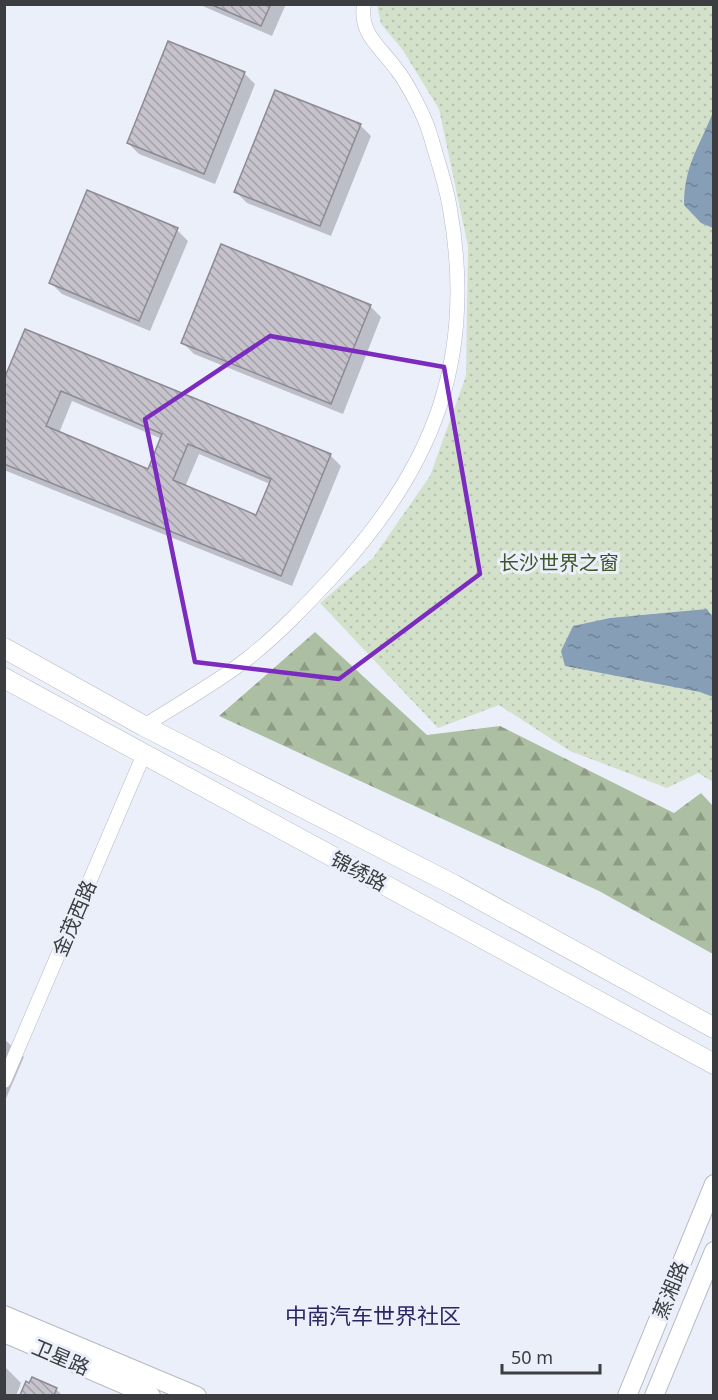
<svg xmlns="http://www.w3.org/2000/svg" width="718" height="1400" font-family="'Noto Sans','Noto Sans SC',sans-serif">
<defs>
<pattern id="forest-firs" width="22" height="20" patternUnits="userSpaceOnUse" patternTransform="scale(1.5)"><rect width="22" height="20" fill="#adbfa2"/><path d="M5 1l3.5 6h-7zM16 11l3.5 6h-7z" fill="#8e9c86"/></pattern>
<pattern id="park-dots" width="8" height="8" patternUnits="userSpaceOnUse" patternTransform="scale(1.5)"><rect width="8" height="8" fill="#d3e1cb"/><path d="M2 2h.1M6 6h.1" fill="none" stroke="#b6c2b0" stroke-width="1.8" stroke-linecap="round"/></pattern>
<pattern id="water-ripples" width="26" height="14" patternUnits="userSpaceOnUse" patternTransform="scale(1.5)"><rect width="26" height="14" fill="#879eb7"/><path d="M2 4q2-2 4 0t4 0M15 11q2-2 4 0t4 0" fill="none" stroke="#708296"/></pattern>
<pattern id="building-back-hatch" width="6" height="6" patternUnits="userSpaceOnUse" patternTransform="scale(1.5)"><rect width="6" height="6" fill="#c6c3cd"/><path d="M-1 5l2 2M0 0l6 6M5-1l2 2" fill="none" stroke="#a2a0a8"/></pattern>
</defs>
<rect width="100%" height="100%" fill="#ebeff9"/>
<path fill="url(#forest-firs)" d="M315,632L427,735L500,726L674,813L701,793L713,806V954L599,891L219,716Z"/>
<path fill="url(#park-dots)" d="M377,5H713V782L698,773L667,788L570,751L499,705L438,728L320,603L373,558L430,476L466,376L468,246L439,109L402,49L381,24Z"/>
<path fill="url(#water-ripples)" d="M713,112L714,228H713L701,223L684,205C684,165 699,148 713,112Z
M707,609L713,618V697L700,692L565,666L561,651L573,626L610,618Z"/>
<path fill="#0003" fill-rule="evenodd" d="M198,4H286L272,36Z
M244,73L255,84L215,184L139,154L128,143Z
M360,125L371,136L331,236L247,203L236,192Z
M88,192L177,230L188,241L150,331L62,294L51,283Z
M370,306L381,317L343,414L194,354L183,343Z
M26,331L330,455L341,466L292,586L4,470V383ZM72,401L162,439L149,471L59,433ZM199,454L270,484L257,517L185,487Z
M4,1039L24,1057L4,1103Z
M4,1366L21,1383L16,1396H4Z
M27,1383L56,1389L63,1396H21Z"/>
<path fill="url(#building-back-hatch)" stroke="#8d8a94" stroke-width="1.5" fill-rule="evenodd" d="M210,4H271L261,26Z
M168,41L245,72L204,174L127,143Z
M275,90L361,124L320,226L234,192Z
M87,190L178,228L139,321L49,283Z
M221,244L371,305L331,404L181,343Z
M25,329L331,454L281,576L4,464V379ZM61,391L162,434L148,469L46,426ZM188,444L271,479L256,515L173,480Z
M32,1377L57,1388L54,1395H20L26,1381L29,1383Z"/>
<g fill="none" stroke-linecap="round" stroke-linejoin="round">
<g stroke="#b5b9c2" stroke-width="15">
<path id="minor" d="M144,726C178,704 215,684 247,659C279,634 307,604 335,574C435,465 476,357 450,209C446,184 437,159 430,134C425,117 408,84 397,70C381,47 359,35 364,4
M4,1081L144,754"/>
</g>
<g stroke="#b5b9c2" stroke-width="20">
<path id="tertiary" d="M4,1315L197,1396
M4,1333L151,1396
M627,1396L714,1184
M654,1396L714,1251"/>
</g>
<g stroke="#b5b9c2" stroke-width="21">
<path id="secondary" d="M4,648L144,726L454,885L714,1028
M4,678L714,1064"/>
</g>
<use href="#minor" stroke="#fff" stroke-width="14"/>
<use href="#tertiary" stroke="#fff" stroke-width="18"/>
<use href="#secondary" stroke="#fff" stroke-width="20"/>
</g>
<path fill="none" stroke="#7b2cbf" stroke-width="4.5" stroke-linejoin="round" d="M270,336L444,367L480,574L339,679L195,662L145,419Z"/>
<g text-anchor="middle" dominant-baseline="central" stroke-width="6" stroke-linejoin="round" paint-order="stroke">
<g font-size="20" fill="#3d572b" stroke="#ebeff9">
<text x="559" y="562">长沙世界之窗</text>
</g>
<g font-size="20" fill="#3b3d41" stroke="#ebeff9">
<text transform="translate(359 871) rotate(28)">锦绣路</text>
<text transform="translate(74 918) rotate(-67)">金茂西路</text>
<text transform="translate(670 1290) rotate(-68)">蒸湘路</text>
<text transform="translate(61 1357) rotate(23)">卫星路</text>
</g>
<g font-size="22" fill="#2a2762" stroke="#ebeff9">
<text x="373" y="1315">中南汽车世界社区</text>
</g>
</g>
<rect width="718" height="1400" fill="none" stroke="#3b3d41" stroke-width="12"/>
<path d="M502 1364v9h98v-9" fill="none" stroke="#3b3d41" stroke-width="3"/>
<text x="511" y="1364" font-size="18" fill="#3b3d41" stroke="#ebeff9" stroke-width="4.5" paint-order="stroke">50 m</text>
</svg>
